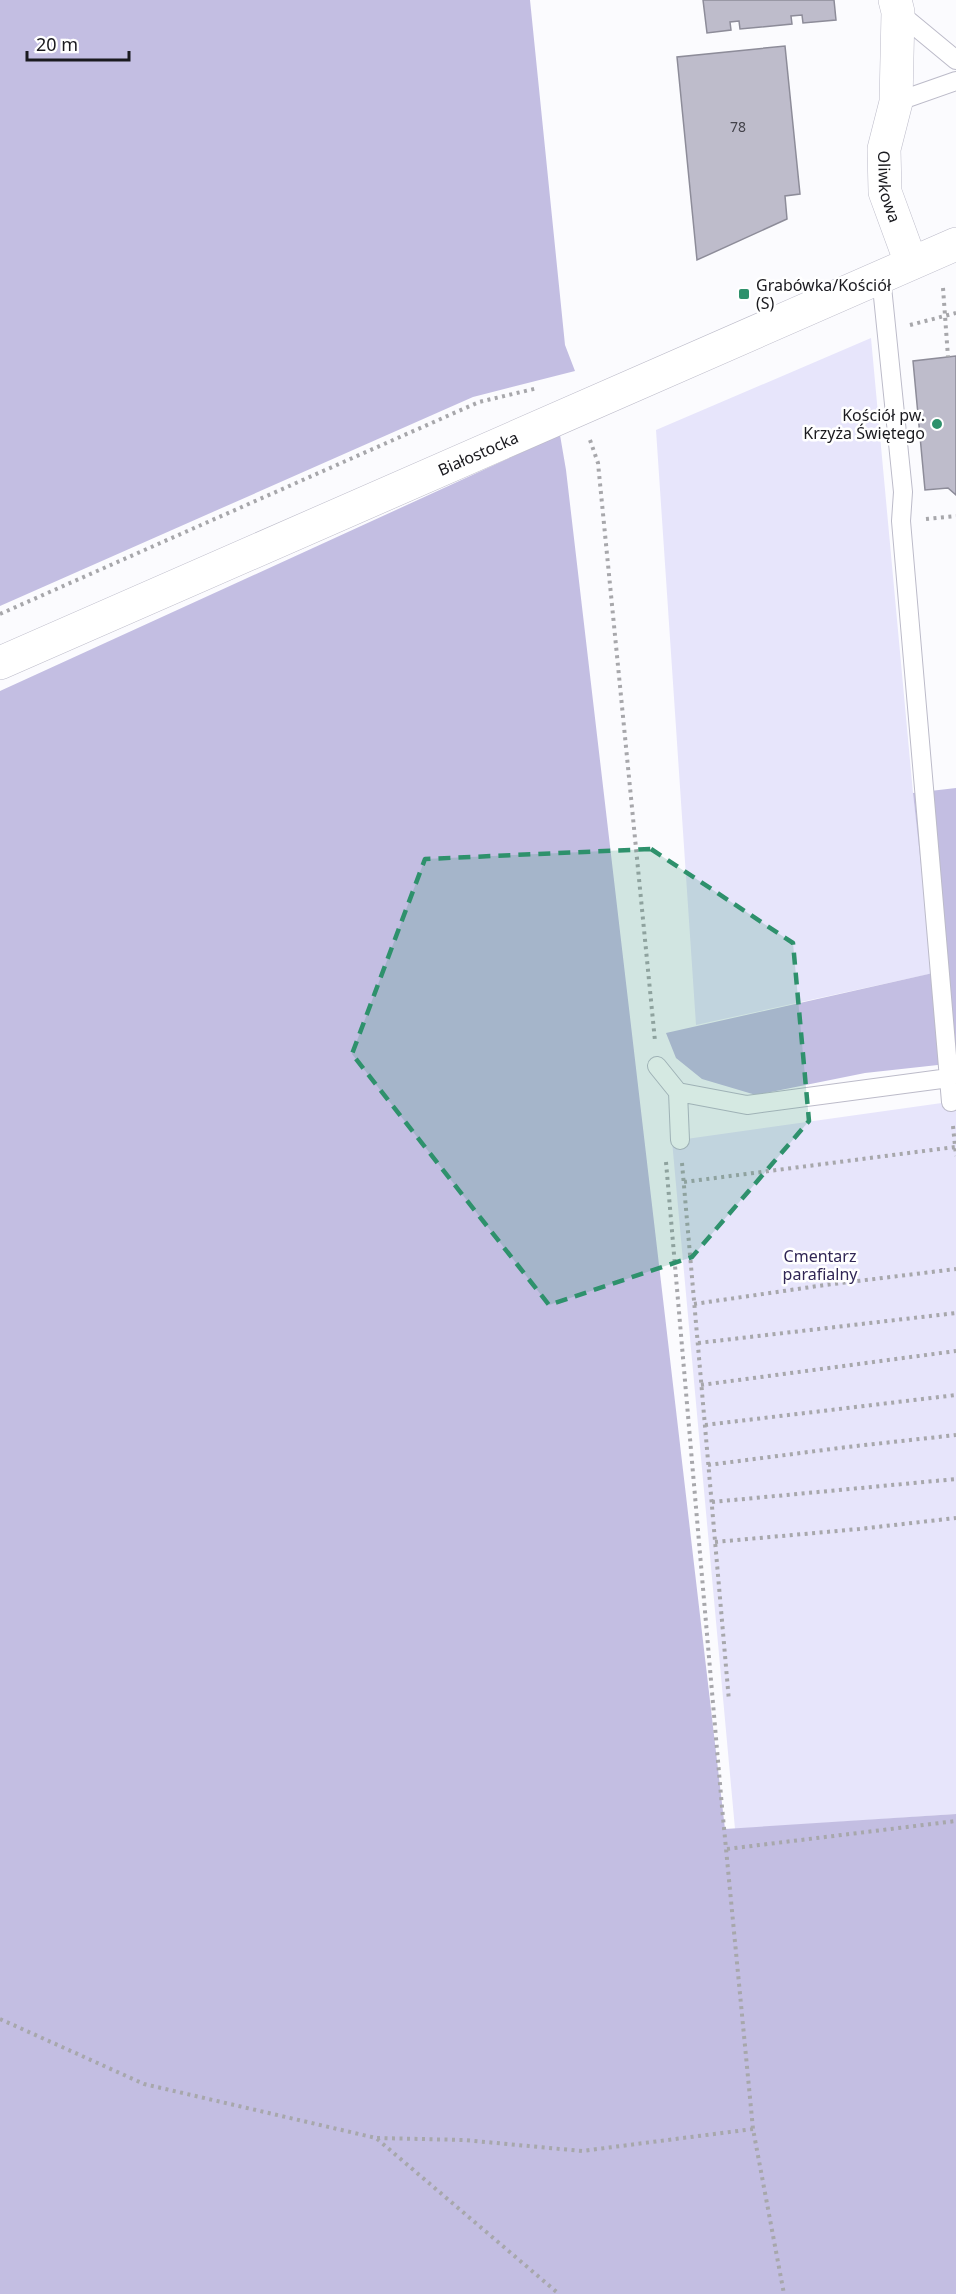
<svg xmlns="http://www.w3.org/2000/svg" width="956" height="2294" font-family="'Noto Sans',sans-serif">
<rect width="100%" height="100%" fill="#fbfbfe"/>
<path fill="#e7e5fb" d="M871,338L913,793L934,973L696,1025L656,430Z
M956,1101V1814L735,1829L672,1141Z"/>
<path fill="#c3bee2" d="M0,0H530L565,345L575,371L473,397L0,606Z
M560,435L566,470L725,1829L956,1814V2294H0V691Z
M956,788V1063L865,1073L756,1095L702,1079L676,1058L666,1033L933,973L913,793Z"/>
<path fill="#bebccb" stroke="#8d8c99" stroke-width="1.5" d="M703,0H834L836,20L803,23L802,15L791,16L792,24L740,29L739,21L730,22L731,30L707,33Z
M785,46L800,194L785,196L787,219L697,260L677,57Z
M956,356V495L948,488L925,490L913,361Z"/>
<g fill="none" stroke-linecap="round" stroke-linejoin="round">
<g stroke="#bcbbc9" stroke-width="20">
<path id="service" d="M898,12L956,60
M896,102L956,81
M881,277L903,492L901,521L951,1102
M657,1066L678,1092L747,1105L949,1078
M678,1092L680,1140"/>
</g>
<g stroke="#bcbbc9" stroke-width="34">
<g id="minor">
<path id="s1" d="M895,0L898,12L896,102L884,149L885,192L911,263"/>
</g>
</g>
<g stroke="#bcbbc9" stroke-width="34">
<g id="tertiary">
<path id="s2" d="M0,663L956,244"/>
</g>
</g>
<path stroke="#a7a7ab" stroke-width="4" stroke-dasharray="3 4.5" stroke-linecap="butt" d="M943,288L948,357
M910,325L956,313
M590,440L598,463L655,1041
M926,519L956,516
M0,614L479,402L538,388
M953,1126L956,1156
M666,1162L722,1807L753,2129L784,2294
M682,1163L729,1701
M684,1182L955,1147
M694,1304L825,1285L956,1269
M698,1343L956,1313
M701,1385L956,1351
M705,1425L956,1395
M708,1465L847,1447L956,1435
M712,1502L956,1479
M715,1542L859,1529L956,1518
M727,1849L956,1821
M0,2019L144,2084L376,2138L559,2294
M377,2138L464,2140L582,2151L753,2129"/>
<use href="#service" stroke="#fff" stroke-width="18"/>
<use href="#minor" stroke="#fff" stroke-width="33"/>
<use href="#tertiary" stroke="#fff" stroke-width="33"/>
</g>
<path fill="#2e916c" fill-opacity="0.2" stroke="#2e916c" stroke-width="4.5" stroke-dasharray="12 8" stroke-linejoin="round" d="M651,849L793,943L809,1121L692,1257L549,1305L352,1054L425,859Z"/>
<g fill="#2e916c" stroke="#fff" stroke-width="2">
<rect x="738" y="288" width="12" height="12" rx="3"/>
<circle cx="937" cy="424" r="6"/>
</g>
<g text-anchor="middle" dominant-baseline="central" stroke-width="5" stroke-linejoin="round" paint-order="stroke">
<g font-size="14" fill="#43424a">
<text x="738" y="126">78</text>
</g>
<g font-size="16" fill="#1a1a1f" stroke="#fff">
<text stroke="none"><textPath href="#s1" startOffset="189">Oliwkowa</textPath></text>
<text stroke="none"><textPath href="#s2" startOffset="522">Białostocka</textPath></text>
</g>
<g font-size="16" fill="#1a1a1f" stroke="#fff" text-anchor="start">
<text x="756" y="285">Grabówka/Kościół<tspan x="756" dy="18">(S)</tspan></text>
<text x="925" y="415" text-anchor="end">Kościół pw.<tspan x="925" dy="18">Krzyża Świętego</tspan></text>
</g>
<g font-size="16" fill="#312755" stroke="#fff">
<text x="820" y="1256">Cmentarz<tspan x="820" dy="18">parafialny</tspan></text>
</g>
</g>
<path d="M27 51v9h102v-9" fill="none" stroke="#1a1a1f" stroke-width="3"/>
<text x="36" y="51" font-size="18" fill="#1a1a1f" stroke="#ffffff" stroke-width="4.5" paint-order="stroke">20 m</text>
</svg>
